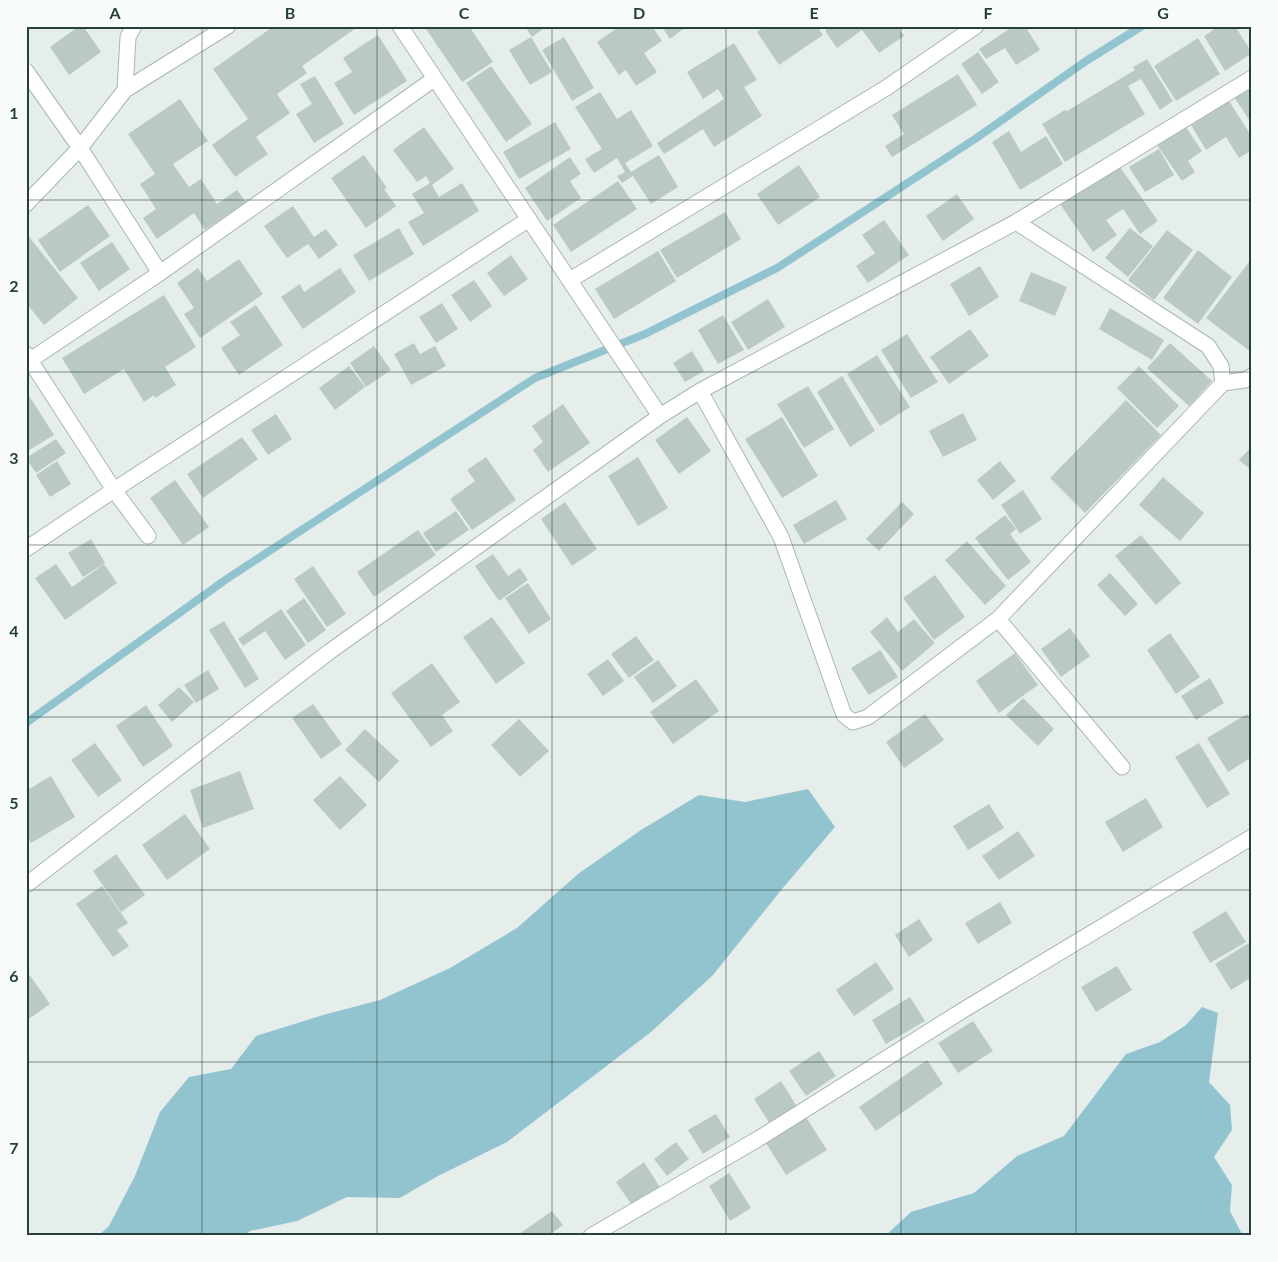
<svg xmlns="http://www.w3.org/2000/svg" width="1278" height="1262" font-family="Lato,sans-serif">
<rect width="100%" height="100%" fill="#e6eeeb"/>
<path fill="#92c4d0" d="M808,789L835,827L782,889L713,975L651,1032L507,1142L436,1177L400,1198L347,1197L297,1221L250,1231L242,1236H98L109,1226L135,1176L160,1112L189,1077L231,1069L256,1036L323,1015L380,1000L450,968L517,928L578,874L641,830L699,795L745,802Z
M1202,1007L1218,1013L1209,1082L1230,1105L1232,1130L1214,1157L1232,1185L1230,1211L1243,1236H885L911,1212L974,1193L1017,1156L1064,1136L1126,1054L1160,1042L1186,1025Z"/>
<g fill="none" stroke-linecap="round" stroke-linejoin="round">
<path stroke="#92c4d0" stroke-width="8" d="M26,723L228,578L535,378L645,334L777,268L975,139L1086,61L1142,26"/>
</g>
<path fill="#bbc9c4" d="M79,26H83L101,52L69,75L50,47Z
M274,26H359L302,66L307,73L277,94L290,113L256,137L268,154L235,177L212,145L248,119L213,69Z
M424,26H469L493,62L462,82Z
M525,26H547L532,37Z
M620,26H652L662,41L644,53L657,72L636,86L626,70L619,75L597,42Z
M661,26H687L670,39Z
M765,26H817L823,35L779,65L757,32Z
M831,26H897L904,36L879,53L862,30L837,48L825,31Z
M1014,26H1025L1040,50L1016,65L1005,48L986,59L979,49Z
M1219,26H1235L1252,53L1225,71L1204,36Z
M378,35L407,81L354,115L334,83L352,72L343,58Z
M531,37L552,72L530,85L509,50Z
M564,37L594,88L572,101L542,50Z
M1198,38L1220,74L1176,101L1154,66Z
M734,43L757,80L744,87L762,116L714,147L703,129L664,154L657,143L724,99L718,89L703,99L687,72Z
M978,52L999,82L982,94L961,64Z
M1147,59L1173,101L1160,110L1141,79L1128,86L1145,114L1065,162L1042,124L1065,110L1067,111L1135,70L1133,67Z
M491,66L532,124L506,142L466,83Z
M958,74L977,105L892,157L885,146L904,134L892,115Z
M315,76L344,124L314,143L296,114L312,104L300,84Z
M1252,86V124L1234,97Z
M600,92L617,119L631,110L653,146L625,163L631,172L659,155L678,187L651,204L633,176L622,183L617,176L625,172L617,158L594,173L585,159L602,149L575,107Z
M180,99L208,141L173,164L189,187L201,179L217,204L237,190L246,202L205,230L194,213L157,239L143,218L156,209L140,184L155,174L128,134Z
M1229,101L1252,137V150L1239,158L1226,137L1206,150L1191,125Z
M555,122L571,149L519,179L503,152Z
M1185,126L1202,151L1188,161L1195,172L1182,181L1157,145Z
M424,127L454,169L432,185L439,197L462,183L479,211L423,246L408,222L424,213L412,194L430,183L426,176L417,182L393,150Z
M1009,131L1021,152L1046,136L1063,164L1020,190L992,142Z
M1159,149L1174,175L1145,192L1129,167Z
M364,155L387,188L384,189L396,206L366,228L331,178Z
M570,157L581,174L570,181L581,198L547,221L525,188Z
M1118,164L1158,221L1140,234L1123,209L1106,220L1117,235L1093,252L1060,204Z
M799,165L820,197L778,225L757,194Z
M618,181L637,209L571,252L553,225Z
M957,194L974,219L943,241L926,216Z
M88,205L110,236L60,272L38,240Z
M293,206L314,237L326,229L338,245L319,259L308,244L287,258L264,226Z
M725,212L741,239L677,278L660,250Z
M884,220L909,255L868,283L856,266L875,253L862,235Z
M399,228L414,254L369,281L353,255Z
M1130,228L1153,246L1128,277L1105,258Z
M1167,230L1193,250L1154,300L1128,280Z
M26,233L78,298L44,325L26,303Z
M112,242L130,269L99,291L80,263Z
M1198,250L1232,277L1198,324L1163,298Z
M658,251L676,281L614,319L595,289Z
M511,255L528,279L504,296L487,273Z
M239,259L263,294L200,338L184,314L194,308L177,283L198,268L207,281Z
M1249,262L1252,264L1251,352L1206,318Z
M980,266L999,297L969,316L950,284Z
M340,268L356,292L303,329L281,297L300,284L304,292Z
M1031,272L1067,287L1055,316L1019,301Z
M474,280L492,306L470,322L451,295Z
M164,295L196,347L165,367L176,385L155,398L154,395L144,402L124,369L84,394L62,358Z
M768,299L785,327L748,350L731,322Z
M442,303L458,329L436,343L419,317Z
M256,305L283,345L239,375L221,348L240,335L230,322Z
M1110,308L1164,340L1152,360L1099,329Z
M723,315L744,350L718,364L698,330Z
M970,329L989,356L949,384L930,357Z
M907,334L938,382L911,398L881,350Z
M414,343L420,354L435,346L446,366L411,385L394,354Z
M1170,343L1212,381L1189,406L1147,368Z
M374,346L391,370L366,387L350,363Z
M692,351L704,371L685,382L673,363Z
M877,355L910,407L880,426L847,374Z
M349,366L365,387L335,410L319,388Z
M1139,366L1179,406L1157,428L1117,388Z
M842,376L875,431L850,447L817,392Z
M808,386L834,429L804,448L777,404Z
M26,391L54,435L26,452Z
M1126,400L1161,435L1085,513L1050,478Z
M563,404L590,443L548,472L533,450L543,442L532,426Z
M963,413L977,440L943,457L929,431Z
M276,414L292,439L268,455L251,430Z
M687,417L711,451L679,474L655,440Z
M782,417L818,476L782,498L745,439Z
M242,437L258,459L203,498L187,474Z
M56,439L66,453L36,473L26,458Z
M1252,446V471L1239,460Z
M486,457L516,500L472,530L450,499L475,481L467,470Z
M638,457L668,508L638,526L608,476Z
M57,461L71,484L50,497L36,475Z
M1000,461L1016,481L993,500L977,480Z
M1163,477L1204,513L1180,541L1139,505Z
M175,480L209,527L183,545L150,498Z
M1023,490L1042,519L1020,534L1001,505Z
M836,500L847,519L804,544L793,525Z
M565,502L597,549L572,566L541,519Z
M902,502L914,514L879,551L866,539Z
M456,511L469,530L436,552L423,533Z
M1005,515L1016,529L1010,534L1031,562L1008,580L975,538Z
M418,530L436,555L374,597L357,572Z
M1141,535L1181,583L1156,605L1115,556Z
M91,539L105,563L83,577L68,553Z
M967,541L1006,586L985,605L945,560Z
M493,554L508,576L520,568L528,580L499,601L475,566Z
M56,564L72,587L104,564L117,583L65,620L35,578Z
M313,566L346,614L327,627L294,579Z
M1110,573L1138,604L1125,616L1097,585Z
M935,575L965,617L934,640L903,598Z
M528,583L551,619L529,634L505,598Z
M304,598L326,630L308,643L286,611Z
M281,609L306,645L285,660L265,631L243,646L238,639Z
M492,617L525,663L496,684L463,637Z
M887,617L898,632L914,619L935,643L902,671L870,632Z
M224,621L259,679L245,688L209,630Z
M1070,628L1090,656L1061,677L1041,649Z
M1170,633L1200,677L1176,694L1147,650Z
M636,636L654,660L629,678L611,654Z
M880,650L898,677L869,695L851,668Z
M1015,653L1038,685L999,713L976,681Z
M608,659L624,681L603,696L587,674Z
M658,660L677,686L653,703L634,677Z
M432,663L460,702L442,715L453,731L431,747L391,693Z
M208,670L219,689L196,703L184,685Z
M1210,678L1224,703L1196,720L1181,696Z
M696,679L719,711L673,744L650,712Z
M179,687L194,702L172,722L158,705Z
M1023,698L1054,729L1038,746L1006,715Z
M313,704L342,744L321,759L292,718Z
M146,705L173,746L143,767L116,726Z
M925,714L944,740L904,768L886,742Z
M1247,714L1252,721V757L1228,772L1207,738Z
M519,719L549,751L520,777L491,745Z
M365,729L399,761L379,782L345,750Z
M95,743L122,780L98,797L71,760Z
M1199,743L1230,794L1207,808L1175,757Z
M240,771L254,809L203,828L190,790Z
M51,776L75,817L31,843L26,836V791Z
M340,776L367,805L340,830L313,800Z
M1146,798L1163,827L1123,852L1105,822Z
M989,804L1004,828L968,850L953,826Z
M185,814L210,849L167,880L142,845Z
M1018,831L1035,856L999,880L982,856Z
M116,854L145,895L121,912L93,871Z
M102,886L128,923L117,930L129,946L113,957L76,904Z
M1000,902L1012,923L978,944L965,923Z
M1226,911L1246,942L1210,963L1192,932Z
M919,919L933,940L909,957L895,935Z
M1252,941V977L1231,990L1215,964Z
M876,962L894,989L854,1016L836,990Z
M1117,966L1132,990L1096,1012L1081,987Z
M26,970L50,1004L26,1021Z
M910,997L925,1021L886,1044L872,1020Z
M973,1021L993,1051L958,1073L938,1043Z
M819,1051L836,1076L806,1096L789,1071Z
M927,1060L943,1084L876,1131L859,1107Z
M781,1081L799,1110L772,1127L754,1099Z
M716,1114L730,1137L703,1154L688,1130Z
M806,1117L827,1150L786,1175L766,1143Z
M676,1142L689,1159L667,1176L654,1159Z
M644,1162L661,1189L634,1208L616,1182Z
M729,1173L751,1208L730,1221L709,1186Z
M552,1211L563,1225L548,1236H520L519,1234Z"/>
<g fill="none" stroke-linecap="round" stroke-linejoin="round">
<g stroke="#a9b6b2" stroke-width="17">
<path id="street" d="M400,26L660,416
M26,71L80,148L160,273
M125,90L128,37L134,26
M26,204L80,148L125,90L228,26
M570,280L886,88L976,26
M26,354L114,490L148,536
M26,363L160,273L434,79
M1223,383L1245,380L1252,376
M700,391L781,537L844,715L853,722L868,717L998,619L1223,383L1221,366L1208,346L1016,222
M26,549L114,490L529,219
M998,619L1122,767
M26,885L329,652L660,416L700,391L1016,222L1252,78
M591,1236L758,1139L965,1009L1252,837"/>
</g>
<use href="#street" stroke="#fff" stroke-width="15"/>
</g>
<path fill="none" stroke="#26403a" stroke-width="1" stroke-opacity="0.55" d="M202,26V1236M377,26V1236M552,26V1236M726,26V1236M901,26V1236M1076,26V1236M26,200H1252M26,372H1252M26,545H1252M26,717H1252M26,890H1252M26,1062H1252"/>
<rect width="1278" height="1262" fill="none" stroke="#f7fbf9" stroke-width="55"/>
<rect x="28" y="28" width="1222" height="1206" fill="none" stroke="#26403a" stroke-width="2"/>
<g font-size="16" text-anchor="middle" font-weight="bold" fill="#26403a">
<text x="115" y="19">A</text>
<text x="290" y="19">B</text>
<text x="464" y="19">C</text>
<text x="639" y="19">D</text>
<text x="814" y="19">E</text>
<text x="988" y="19">F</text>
<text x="1163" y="19">G</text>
<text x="14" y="119">1</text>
<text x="14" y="292">2</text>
<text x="14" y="464">3</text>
<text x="14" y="637">4</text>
<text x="14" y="809">5</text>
<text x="14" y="982">6</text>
<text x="14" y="1154">7</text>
</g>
</svg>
